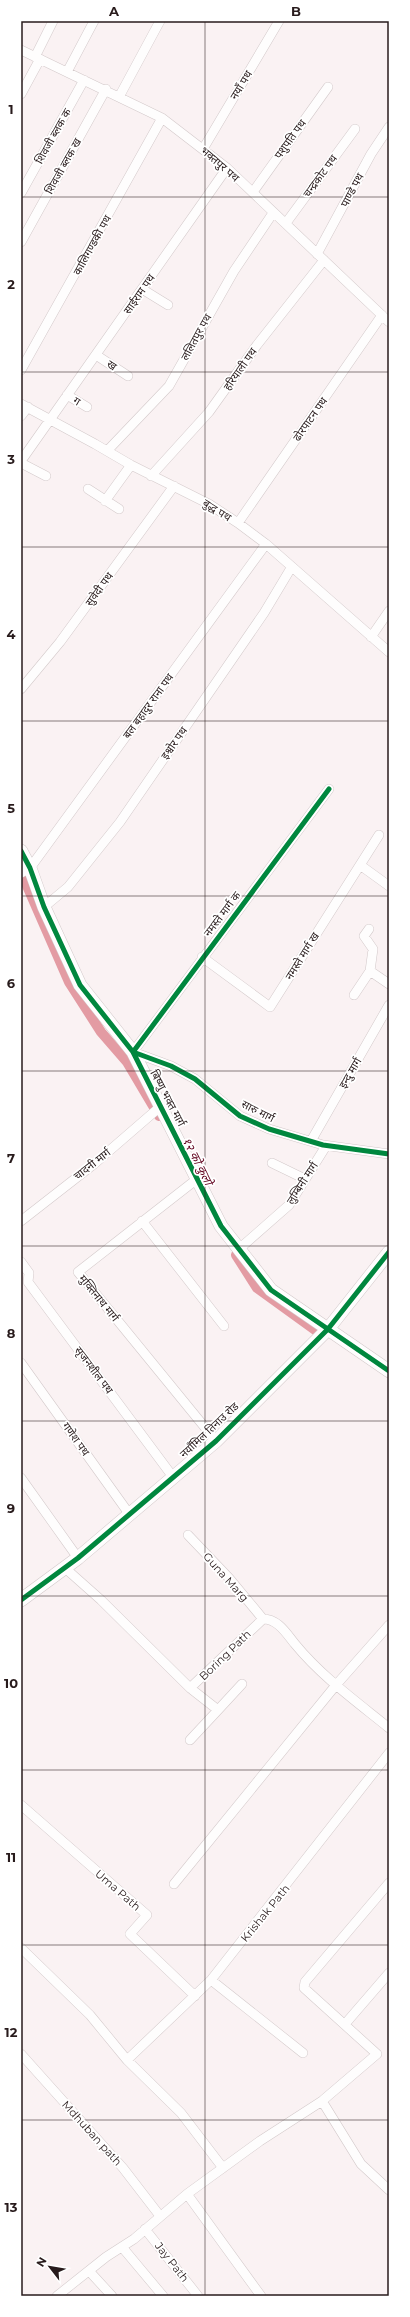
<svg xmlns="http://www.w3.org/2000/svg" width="410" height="2317" font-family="Montserrat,'Noto Sans Devanagari',sans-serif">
<rect width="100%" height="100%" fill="#faf2f3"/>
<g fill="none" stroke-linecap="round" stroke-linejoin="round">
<path stroke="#e39ba3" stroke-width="10" d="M21,872L69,982L101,1032L127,1062L159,1116
M236,1255L257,1288L322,1335"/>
<g stroke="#d3c9ca" stroke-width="10">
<path id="street" d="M21,50L162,118L227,168L389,322
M35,57L53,21
M67,72L94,21
M21,94L40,59
M119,97L160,21
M203,149L279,21
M253,192L328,87
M21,193L84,80
M286,223L355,129
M21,242L106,89
M317,254L371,154L389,127
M142,289L168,305
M96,355L128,376
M21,370L162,118
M67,395L87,407
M21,404L95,444L131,465L209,504L238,523L266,544L389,652
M21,416L28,407
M107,451L169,386L234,271L273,213
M21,461L227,168
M21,463L46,476
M151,476L209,412L257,345L324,260
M88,489L119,509
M105,501L131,465
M238,523L382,315
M371,637L389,611
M21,689L60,642L174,486
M329,789L133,1052L171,1066L195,1079L240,1116L269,1129L323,1145L389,1154
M360,865L379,835
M21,873L30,868L266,544
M44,907L68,887L120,822L264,613L291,568
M369,929L364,936L373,949L370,971L389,984
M202,957L270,1007L360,865L389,886
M354,995L370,971
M311,1141L389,1005
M272,1163L305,1179
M197,1179L78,1272L216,1441
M21,1221L94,1164L161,1106
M142,1221L224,1326
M239,1249L289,1205L326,1146
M21,1262L29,1273L28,1282L173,1477
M21,1363L130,1515
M21,1478L78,1558
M188,1535L229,1578L263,1619
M65,1568L101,1600L190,1688L263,1619C278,1619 286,1633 295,1644C322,1677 357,1702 389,1728
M218,1710L242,1684
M190,1740L218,1710L190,1688
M21,1805L147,1915L130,1934L195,1996
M174,1884L336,1685L389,1625
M21,1948L90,2015L127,2060L181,2113L223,2168
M211,1980L303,2053
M345,2024L389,1973
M21,2054L123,2168L160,2216
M127,2060L211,1980L389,1753
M322,2101L361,2164L389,2190
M187,2194L260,2141L322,2101L377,2054L304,1988L305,1982L389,1883
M145,2229L198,2296
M122,2247L163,2296
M90,2272L112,2296
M57,2296L106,2257L134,2239L187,2194L261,2296"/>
</g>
<g stroke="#d3c9ca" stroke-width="14">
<path id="secondary" d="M21,851L30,868L44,907L80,985L133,1052L221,1226L271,1290L389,1371
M21,1600L78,1558L216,1441L328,1329L389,1252"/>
</g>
<use href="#street" stroke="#fefdfd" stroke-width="9"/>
<use href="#secondary" stroke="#fefdfd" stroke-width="13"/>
<g stroke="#fff" stroke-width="8">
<path id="cycleway" d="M329,789L133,1052L171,1066L195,1079L240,1116L269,1129L323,1145L389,1154
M21,851L30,868L44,907L80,985L133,1052L221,1226L271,1290L389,1371
M21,1600L78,1558L216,1441L328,1329L389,1252"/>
</g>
<use href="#cycleway" stroke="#00873e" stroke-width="5"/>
</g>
<path fill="none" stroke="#281b1c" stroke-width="1" stroke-opacity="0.55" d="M205,21V2296M21,197H389M21,372H389M21,547H389M21,721H389M21,896H389M21,1071H389M21,1246H389M21,1421H389M21,1596H389M21,1770H389M21,1945H389M21,2120H389"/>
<g text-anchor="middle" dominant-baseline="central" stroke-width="3.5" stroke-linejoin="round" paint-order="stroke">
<g font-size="11" fill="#281b1c" stroke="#fff">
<text transform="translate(241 85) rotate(-59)">नयाँ पथ</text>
<text transform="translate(53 136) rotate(-61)">शिवजी ब्लक क</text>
<text transform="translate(290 139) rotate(-54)">पशुपति पथ</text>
<text transform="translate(220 164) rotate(41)">भक्तपुर पथ</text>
<text transform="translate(63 166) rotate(-61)">शिवजी ब्लक ख</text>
<text transform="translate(320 176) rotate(-54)">चन्द्रकोट पथ</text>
<text transform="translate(352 190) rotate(-62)">पाण्डे पथ</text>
<text transform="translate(92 245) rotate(-61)">कालिगण्डकी पथ</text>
<text transform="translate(139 294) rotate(-55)">साईराम पथ</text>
<text transform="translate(196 337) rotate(-61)">ललितपुर पथ</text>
<text transform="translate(112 365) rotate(33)">ख</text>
<text transform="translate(240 369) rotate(-55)">हरियाली पथ</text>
<text transform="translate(77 401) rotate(31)">ग</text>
<text transform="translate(310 419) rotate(-55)">ढोरपाटन पथ</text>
<text transform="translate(217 510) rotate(32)">बुद्ध पथ</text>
<text transform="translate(99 589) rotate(-54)">सुवेदी पथ</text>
<text transform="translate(148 706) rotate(-54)">बल बहादुर राना पथ</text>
<text transform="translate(174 743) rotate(-55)">इश्वोर पथ</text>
<text transform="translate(222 914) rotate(-53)">नमस्ते मार्ग क</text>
<text transform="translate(302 956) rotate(-58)">नमस्ते मार्ग ख</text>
<text transform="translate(350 1073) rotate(-60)">इन्दु मार्ग</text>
<text transform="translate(168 1098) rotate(62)">बिष्णु भक्त मार्ग</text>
<text transform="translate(258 1111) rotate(27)">सारु मार्ग</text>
<text transform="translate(92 1164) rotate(-38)">चादनी मार्ग</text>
<text transform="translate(302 1183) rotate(-57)">लुम्बिनी मार्ग</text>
<text transform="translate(99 1298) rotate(51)">मुक्तिनाथ मार्ग</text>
<text transform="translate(94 1370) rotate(53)">सृजनशील पथ</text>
<text transform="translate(209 1430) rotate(-43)">नयाँमिल तिनाउ रोड</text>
<text transform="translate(76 1439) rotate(54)">गणेश पथ</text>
<text transform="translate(226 1577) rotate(48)">Guna Marg</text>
<text transform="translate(225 1655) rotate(-44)">Boring Path</text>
<text transform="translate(118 1890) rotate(41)">Uma Path</text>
<text transform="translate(265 1913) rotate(-51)">Krishak Path</text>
<text transform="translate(92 2133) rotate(48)">Mdhuban path</text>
<text transform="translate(172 2262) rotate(52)">Jay Path</text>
</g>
<g font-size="12" font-style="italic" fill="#61021d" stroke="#fff">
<text transform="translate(198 1161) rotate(63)">१२ को कुलो</text>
</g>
</g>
<rect width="410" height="2317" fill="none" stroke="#ffffff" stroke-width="44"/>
<g transform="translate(50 2267) rotate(301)" stroke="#ffffff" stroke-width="3" paint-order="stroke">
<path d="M0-3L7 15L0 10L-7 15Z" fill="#281b1c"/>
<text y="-6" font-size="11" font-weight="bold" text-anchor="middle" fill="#281b1c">N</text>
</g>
<rect x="22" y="22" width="366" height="2273" fill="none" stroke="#281b1c" stroke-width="1.5"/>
<g font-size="13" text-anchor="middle" font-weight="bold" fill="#281b1c">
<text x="114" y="16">A</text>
<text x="296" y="16">B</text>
<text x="11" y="114">1</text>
<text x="11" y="289">2</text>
<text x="11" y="464">3</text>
<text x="11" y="639">4</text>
<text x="11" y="813">5</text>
<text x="11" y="988">6</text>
<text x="11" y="1163">7</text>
<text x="11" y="1338">8</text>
<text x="11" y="1513">9</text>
<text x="11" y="1688">10</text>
<text x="11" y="1862">11</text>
<text x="11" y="2037">12</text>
<text x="11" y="2212">13</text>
</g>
</svg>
